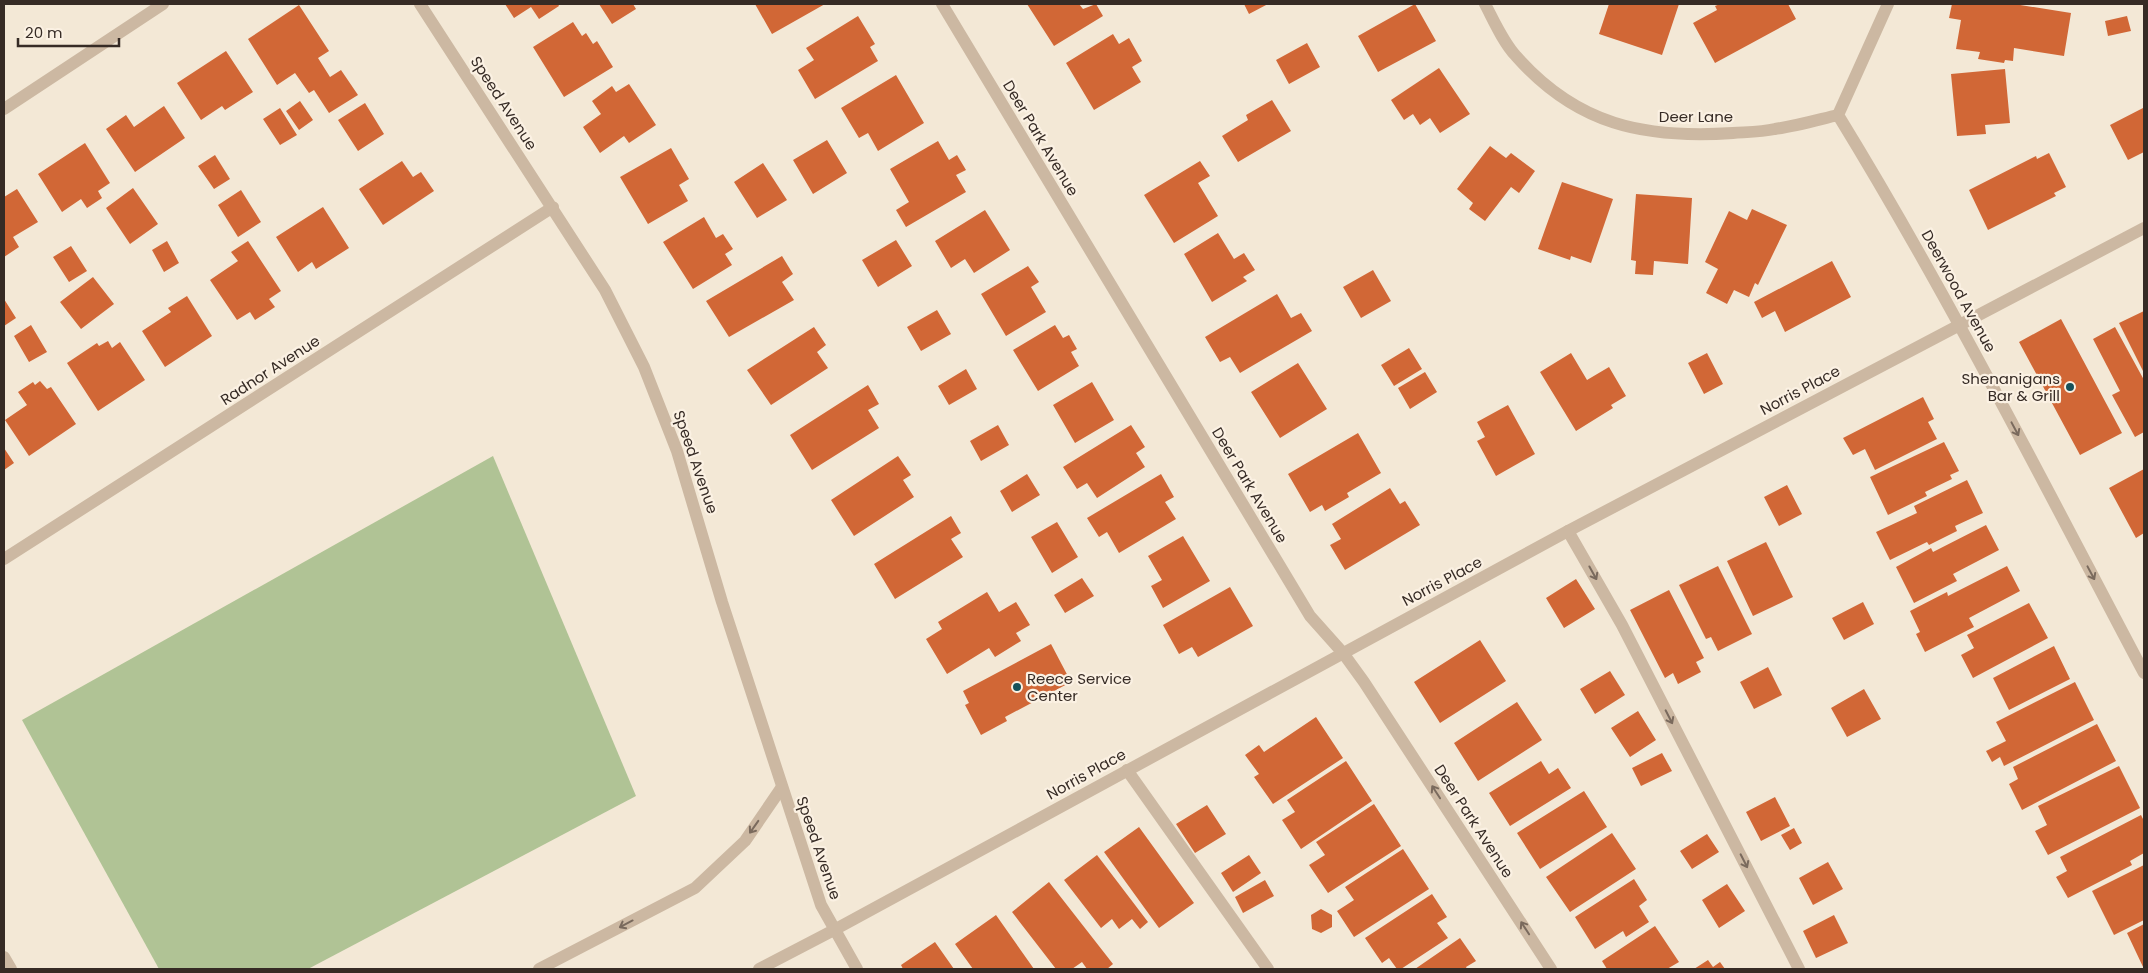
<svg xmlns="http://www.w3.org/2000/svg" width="2148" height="973" font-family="Poppins,sans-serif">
<rect width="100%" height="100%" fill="#f3e8d6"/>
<path fill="#b0c395" d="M493,456L636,796L308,969H159L22,720Z"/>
<path fill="#d16736" d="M505,4H558L559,6L539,19L531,7L514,18Z
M599,4H633L636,9L612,24Z
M755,4H825L772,34Z
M1027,4H1079L1083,9L1096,4L1103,16L1054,46Z
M1244,4H1268L1249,14Z
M1415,4L1436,41L1378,72L1358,36Z
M1609,4H1679L1662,55L1599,34Z
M1720,4H1788L1796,19L1715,63L1693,23L1717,10L1715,6Z
M1952,4H2014L2071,13L2064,56L2014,48L2013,61L2005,60L2004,63L1978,59L1980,52L1956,49L1961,20L1949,18Z
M299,5L329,51L318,58L330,77L341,70L358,95L329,113L314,90L309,93L295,73L277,85L248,39Z
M858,16L875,44L870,47L878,61L815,99L798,70L814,60L806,48Z
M2127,16L2131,31L2108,36L2105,21Z
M573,22L582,36L586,33L593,44L597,41L613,67L564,97L533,47Z
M1113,34L1119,44L1129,38L1142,61L1132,67L1141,82L1094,110L1066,63Z
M1307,43L1320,67L1289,84L1276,60Z
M226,51L253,92L225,110L222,106L201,120L177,83Z
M1439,68L1470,114L1440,133L1430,118L1420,125L1413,114L1404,120L1391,100Z
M2005,69L2010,123L1985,125L1986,134L1957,136L1951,74Z
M896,75L924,123L878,151L868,133L859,138L841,108Z
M629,84L656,125L629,143L624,136L600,153L583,127L601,114L592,101L612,86L616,92Z
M1272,100L1291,131L1238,162L1222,136L1248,120L1246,115Z
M300,101L313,120L299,130L286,111Z
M365,103L384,134L358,151L338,120Z
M164,106L185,138L135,172L106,129L126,115L134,127Z
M280,108L297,135L280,145L263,119Z
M2143,108L2144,152L2128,160L2110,125Z
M827,140L847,173L813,194L793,160Z
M938,141L949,160L957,155L966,170L956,175L966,192L906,227L896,210L909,202L890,169Z
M85,143L110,183L98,191L102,198L87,208L81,199L62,212L38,174Z
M1490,146L1506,158L1511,153L1535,171L1519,193L1511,187L1485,221L1469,209L1473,203L1457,189Z
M671,148L689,179L679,185L688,201L648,224L620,177Z
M2049,153L2066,187L2054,193L2056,196L1988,230L1969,190L2036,156L2037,159Z
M215,155L230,179L214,189L198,166Z
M402,161L413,177L421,172L434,191L383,225L359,189Z
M1200,161L1210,176L1198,183L1218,216L1174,243L1144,195Z
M763,163L787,200L757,218L734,182Z
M1562,182L1613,199L1591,263L1571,256L1570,260L1538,249Z
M133,188L158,224L130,244L106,208Z
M17,189L38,222L13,237L19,247L4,257V197Z
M241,190L261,222L238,237L218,205Z
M1636,194L1692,198L1688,264L1654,261L1653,275L1635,274L1636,261L1631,260Z
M323,207L349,248L316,269L312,262L298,272L276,237Z
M1752,209L1787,225L1758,285L1755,283L1749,297L1734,290L1727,304L1706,293L1718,269L1705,262L1729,211L1747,220Z
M985,210L1010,250L974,273L965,259L951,268L935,241Z
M704,217L716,238L723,234L733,249L725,254L732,265L693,289L663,242Z
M1218,233L1234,259L1244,253L1255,270L1243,277L1247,281L1212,302L1184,254Z
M896,240L912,266L878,287L862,260Z
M167,241L179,263L164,272L152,250Z
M248,241L281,291L269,299L275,307L269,311L255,320L250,312L237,320L210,280L238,261L231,252Z
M71,246L87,271L69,282L53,257Z
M782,256L793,274L782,282L794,300L729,337L706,301Z
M1832,261L1851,297L1785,332L1775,311L1762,318L1754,302Z
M1028,266L1039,282L1031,287L1046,312L1006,336L981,294Z
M1373,270L1391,301L1361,318L1343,287Z
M93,277L114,304L81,329L60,302Z
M1277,294L1291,318L1301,313L1312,331L1240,373L1230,357L1220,362L1205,337Z
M187,296L212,336L165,367L142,331L171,312L168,308Z
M4,299L16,318L4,326Z
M937,310L951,334L921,351L907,327Z
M2144,311V373L2119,323Z
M2061,319L2122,433L2080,455L2019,342Z
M31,325L47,352L29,362L14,336Z
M1055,325L1063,338L1069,335L1077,349L1071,352L1079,366L1038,391L1013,350Z
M814,327L826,345L817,352L828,368L771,405L747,370Z
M2115,327L2144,380V432L2135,437L2112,395L2120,391L2093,339Z
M108,341L112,348L120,342L145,380L98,411L67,363L97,343L99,346Z
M1409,348L1422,369L1394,386L1381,365Z
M1571,353L1587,380L1609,367L1626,396L1611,405L1613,408L1576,431L1540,372Z
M1707,353L1723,384L1704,394L1688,363Z
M1298,363L1327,409L1280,438L1251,392Z
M966,369L977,389L949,405L938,386Z
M1425,372L1437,392L1410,409L1398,388Z
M40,381L47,389L51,387L76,424L29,456L5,420L27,405L18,392L33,382L35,385Z
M1092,382L1114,420L1075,443L1053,405Z
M868,385L879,404L868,410L879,428L812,470L790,435Z
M1923,397L1934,419L1928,422L1937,439L1875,470L1865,449L1853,455L1843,438Z
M1508,405L1535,454L1496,476L1477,441L1485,437L1477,422Z
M998,425L1009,445L981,461L970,441Z
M1131,425L1145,447L1136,453L1145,467L1097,498L1087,483L1077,489L1063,467Z
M1358,433L1381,473L1347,493L1349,497L1325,511L1322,505L1310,512L1288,474Z
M1944,442L1959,471L1950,475L1952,479L1925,492L1927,496L1888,515L1870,477Z
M4,448L14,463L4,470Z
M898,456L911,475L903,480L914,497L854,536L831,500Z
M2144,469V533L2136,538L2109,488Z
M1027,474L1040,495L1012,512L1000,491Z
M1161,474L1174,497L1165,502L1176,519L1119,553L1107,532L1099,537L1087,518Z
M1967,480L1983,513L1955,526L1957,531L1929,545L1927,542L1890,560L1876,532L1917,513L1914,506Z
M1787,485L1802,514L1779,526L1764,497Z
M1390,488L1400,504L1405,501L1420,525L1345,570L1330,545L1341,539L1332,524Z
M951,516L961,533L951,539L963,557L895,599L874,564Z
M1057,522L1078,557L1052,573L1031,537Z
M1986,525L1999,550L1953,574L1957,581L1914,603L1896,567L1931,548L1933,552Z
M1183,536L1210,581L1163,608L1151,586L1162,580L1148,556Z
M1766,542L1793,597L1753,616L1727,561Z
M1718,566L1752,634L1718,651L1711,637L1706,639L1679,585Z
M2007,566L2020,591L1969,618L1974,627L1925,652L1916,634L1920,632L1910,611L1947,592L1948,596Z
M1082,578L1094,596L1065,613L1054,595Z
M1576,579L1595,609L1564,628L1546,598Z
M1230,587L1253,626L1198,657L1192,647L1179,654L1163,625Z
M1669,590L1704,658L1696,662L1701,672L1678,684L1673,673L1665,678L1630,610Z
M987,592L999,612L1016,602L1030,625L1016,633L1021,641L995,657L989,648L947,674L926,639L942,629L938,622Z
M1863,602L1874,624L1844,640L1832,618Z
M2029,603L2048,638L1973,678L1961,655L1974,648L1967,635Z
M1480,640L1506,681L1440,723L1414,682Z
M1051,644L1071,682L1005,717L1007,721L981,735L965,705L969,703L963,691Z
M2054,646L2070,679L2009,710L1993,678Z
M1768,667L1782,695L1754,709L1740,682Z
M1610,671L1625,695L1595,714L1580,689Z
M2075,682L2094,720L2004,766L2000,757L1992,762L1986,751L2006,741L1996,722Z
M1864,689L1881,719L1847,737L1831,708Z
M1517,702L1542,740L1478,781L1454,743Z
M1638,711L1656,740L1630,757L1611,728Z
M1316,717L1343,758L1273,804L1254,777L1259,774L1245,755L1259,745L1264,752Z
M2097,724L2116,761L2022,810L2009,784L2018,779L2013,767Z
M1662,753L1672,771L1641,786L1632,768Z
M1346,761L1372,801L1301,849L1282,820L1295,812L1287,800Z
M1541,761L1549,774L1558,768L1571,788L1510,826L1489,793Z
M2119,766L2140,808L2048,855L2035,831L2047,825L2038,806Z
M1584,791L1607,827L1540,869L1517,833Z
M1775,797L1790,826L1761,841L1746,812Z
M1374,804L1401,846L1328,893L1309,865L1325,855L1316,842Z
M1207,805L1226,834L1195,853L1176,824Z
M2141,815L2144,821V853L2130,861L2132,865L2068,898L2056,877L2067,871L2060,857Z
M1139,827L1194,903L1159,928L1104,852Z
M1794,828L1802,843L1790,850L1781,835Z
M1612,833L1636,869L1570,912L1546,877Z
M1707,834L1719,852L1692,869L1680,851Z
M1403,849L1429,889L1354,937L1337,911L1354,900L1345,887Z
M1097,855L1148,922L1140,929L1132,919L1119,929L1112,919L1101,928L1064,880Z
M1249,855L1261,873L1233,892L1221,873Z
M1828,862L1843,889L1813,905L1799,878Z
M2144,865V920L2114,935L2092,891Z
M1634,879L1647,900L1639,906L1649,922L1626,937L1623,931L1595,949L1575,917Z
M1265,880L1274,896L1243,913L1235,897Z
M1049,882L1113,964L1107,969H1087L1082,962L1072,969H1056L1012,912Z
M1727,884L1745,911L1719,928L1702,900Z
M1432,894L1447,917L1437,923L1448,938L1401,969H1397L1389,958L1382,963L1365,938Z
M1321,909L1332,915V927L1321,933L1312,929L1311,915Z
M996,915L1034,969H973L955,944Z
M1834,915L1848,943L1816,958L1803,931Z
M2144,924V969L2127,933Z
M1655,926L1679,962L1667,969H1607L1602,961Z
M1460,938L1476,961L1466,967L1467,969H1415Z
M935,942L954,969H903L901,965Z
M1708,960L1713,967L1720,962L1725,969H1694Z"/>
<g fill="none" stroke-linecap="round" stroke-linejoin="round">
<path stroke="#ccb8a2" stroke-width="12" d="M1568,531L1622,625L1799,969
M1127,770L1268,969
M4,957L11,969
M539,969L695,888L745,841L782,787"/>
<path stroke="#ccb8a2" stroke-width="12" d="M420,4L605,290L644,367L677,451L722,602L821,905L857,969
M942,4L1310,616L1343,653L1364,682L1551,969
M1485,4C1494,21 1503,42 1516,56C1577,125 1644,139 1733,133C1747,132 1761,132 1775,129C1796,126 1817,120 1838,115
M4,109L163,4
M1838,115C1949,296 2045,486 2144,673
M1838,115L1888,4
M4,559L553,207
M759,969L834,930L1568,531L2144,228"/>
</g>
<defs><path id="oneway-shaft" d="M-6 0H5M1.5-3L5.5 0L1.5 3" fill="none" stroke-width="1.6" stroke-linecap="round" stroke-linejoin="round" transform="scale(1.25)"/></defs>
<g stroke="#7a6a5d">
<use href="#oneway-shaft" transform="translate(2015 429) rotate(62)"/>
<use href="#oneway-shaft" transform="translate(1593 573) rotate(61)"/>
<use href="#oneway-shaft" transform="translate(2091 573) rotate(62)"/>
<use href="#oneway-shaft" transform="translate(1669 717) rotate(63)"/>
<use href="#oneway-shaft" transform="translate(1436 792) rotate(-123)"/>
<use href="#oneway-shaft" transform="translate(754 827) rotate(125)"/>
<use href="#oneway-shaft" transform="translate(1744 861) rotate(63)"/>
<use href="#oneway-shaft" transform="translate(626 924) rotate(152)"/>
<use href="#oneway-shaft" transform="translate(1525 928) rotate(-123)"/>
</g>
<g fill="#17515a" stroke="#fbf1e3" stroke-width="2">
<circle cx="2070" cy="387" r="5"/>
<circle cx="1017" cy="687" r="5"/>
</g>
<g text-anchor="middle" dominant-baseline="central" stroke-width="4.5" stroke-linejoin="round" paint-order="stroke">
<g font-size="15" fill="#362b25" stroke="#fbf1e3">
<text transform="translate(504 103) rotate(57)">Speed Avenue</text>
<text x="1696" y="116">Deer Lane</text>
<text transform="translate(1041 138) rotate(59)">Deer Park Avenue</text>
<text transform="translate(1959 291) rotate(61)">Deerwood Avenue</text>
<text transform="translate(270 370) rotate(-33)">Radnor Avenue</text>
<text transform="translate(1800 390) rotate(-28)">Norris Place</text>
<text transform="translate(696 462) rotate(71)">Speed Avenue</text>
<text transform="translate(1250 485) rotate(59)">Deer Park Avenue</text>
<text transform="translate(1442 581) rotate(-28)">Norris Place</text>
<text transform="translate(1086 774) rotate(-29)">Norris Place</text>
<text transform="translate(1474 821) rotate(57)">Deer Park Avenue</text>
<text transform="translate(819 848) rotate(71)">Speed Avenue</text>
</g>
<g font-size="15" fill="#362b25" stroke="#fbf1e3" text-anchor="end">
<text x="2060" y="378">Shenanigans<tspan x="2060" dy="17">Bar &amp; Grill</tspan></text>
<text x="1027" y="678" text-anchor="start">Reece Service<tspan x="1027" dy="17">Center</tspan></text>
</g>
</g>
<rect width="2148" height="973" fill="none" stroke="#362b25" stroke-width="10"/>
<path d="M18 38v8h101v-8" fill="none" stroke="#362b25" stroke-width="2.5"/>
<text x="25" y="38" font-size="15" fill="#362b25" stroke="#fbf1e3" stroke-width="4" paint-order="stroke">20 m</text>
</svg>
